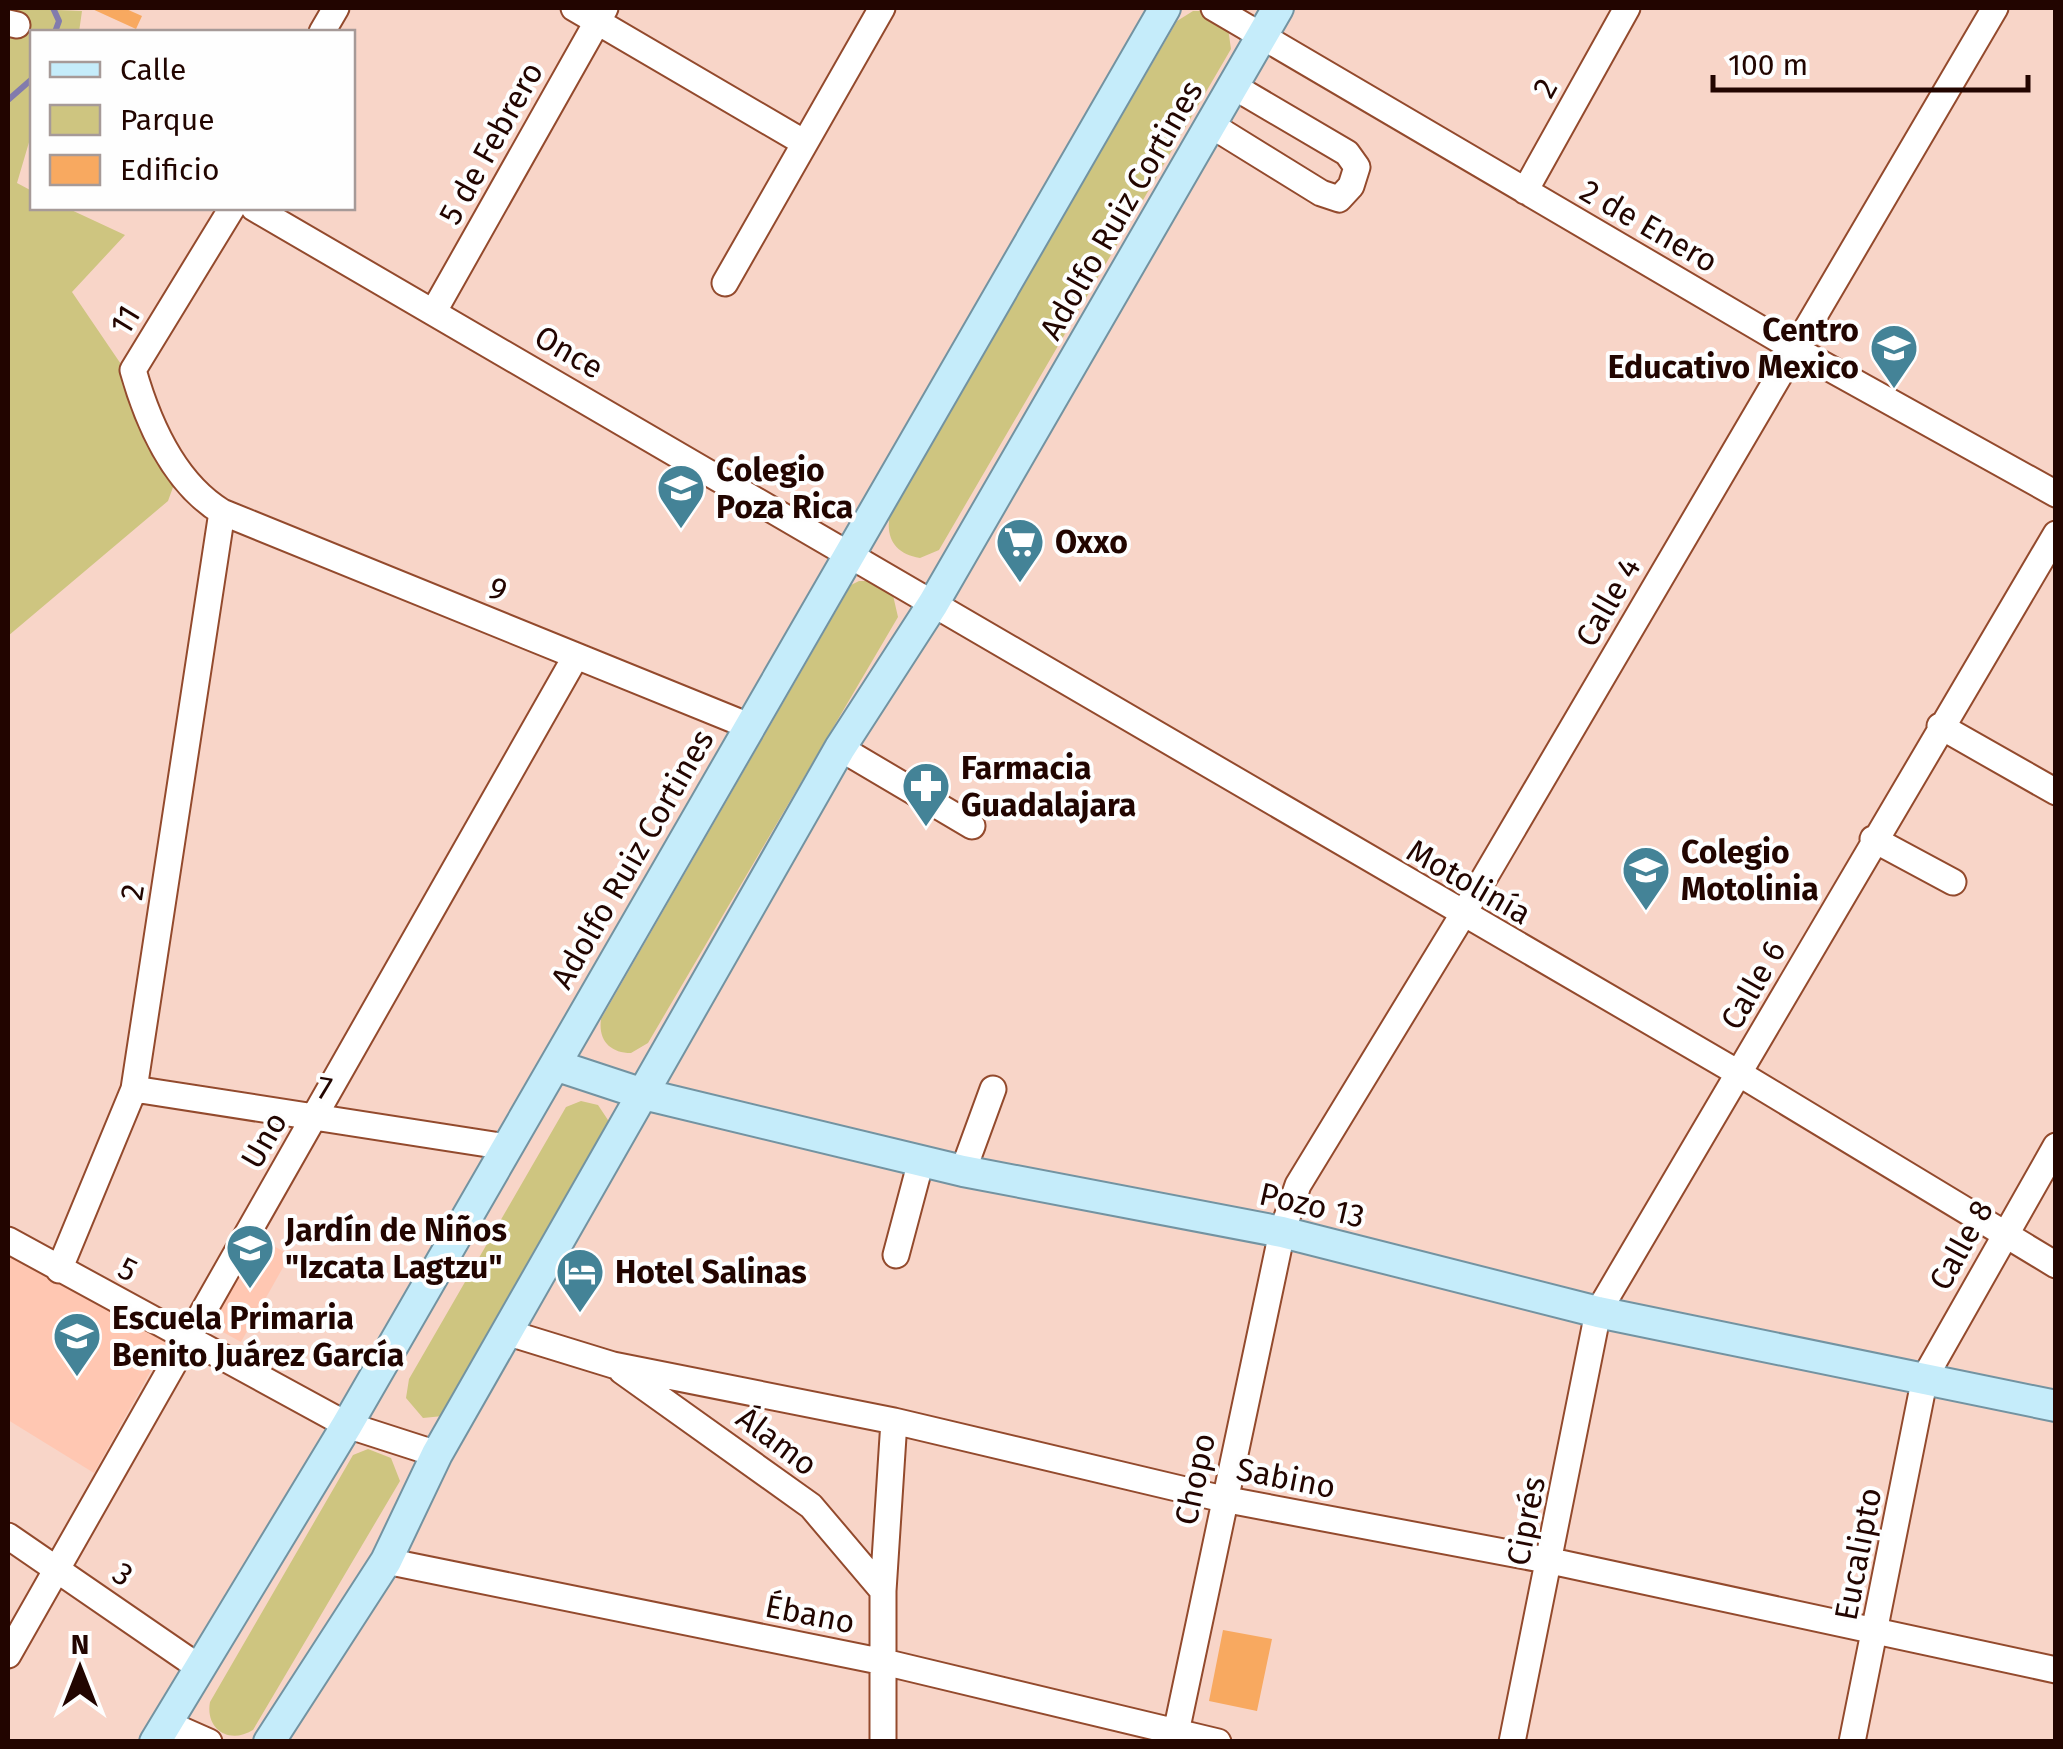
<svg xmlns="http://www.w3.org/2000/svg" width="2063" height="1749" font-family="'Fira Sans',sans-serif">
<rect width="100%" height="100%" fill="#f8d5c8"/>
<path fill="#ffc7b2" d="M259,1238L290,1255L241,1342L210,1325Z
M8,1254L169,1338L94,1473L8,1420Z"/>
<path fill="#cec580" d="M8,8L82,11L79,32H32V132L17,183L32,191V208H67L125,235L72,292L184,457L168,501L8,636V37H22L28,18L8,12Z
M1193,11H1204L1228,28L1231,49L939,550L920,558C895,554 885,538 890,514L1177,21Z
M859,581H876L892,591L898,617L648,1043L631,1053C610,1053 598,1040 601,1019L851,585Z
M581,1101L598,1105L612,1126L443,1416L423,1418L406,1398L409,1379L566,1107Z
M368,1449L391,1458L400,1481L253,1730C229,1745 205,1729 210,1702L353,1455Z"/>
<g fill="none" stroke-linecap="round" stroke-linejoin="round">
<path stroke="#827bad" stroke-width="6" d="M53,8L59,21L55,32
M8,100L32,79"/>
</g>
<path fill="#f8a960" d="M90,8H124L142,16L136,29Z
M1223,1630L1272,1639L1257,1711L1209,1701Z"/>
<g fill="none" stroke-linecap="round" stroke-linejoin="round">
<g stroke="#934a2d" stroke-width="29">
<path id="minor" d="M574,8L803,142
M1214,8L1795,349L2056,494
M8,23L17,25
M322,32L336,8
M1211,125L1321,193L1339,199L1351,186L1357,167L1347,153L1233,86
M1525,191L1627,8
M232,208L133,370C148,423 173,482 222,512L749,726
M254,208L1740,1074L2056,1265
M725,283L882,8
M434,311L605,8
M1940,726L2056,792
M840,748L972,826
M1873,839L1953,882
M134,1089L507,1147
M963,1171L993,1089
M8,1240L347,1425L437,1454
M896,1255L921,1161
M59,1270L134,1089L222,512
M509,1333L613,1365L894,1421L1223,1499L1551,1561L2056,1670
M622,1371L811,1506L883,1591
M8,1536L200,1668
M386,1561L884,1662L1218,1742
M8,1655L576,656
M166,1723L209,1742
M883,1742V1591L894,1421
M1174,1742L1282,1232L1298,1185L1462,916L1995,8
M1512,1742L1598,1312L2056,534
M1852,1742L1925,1377L2056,1146"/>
</g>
<g stroke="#7393a1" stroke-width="34">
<path id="major" d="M555,1065L643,1094L963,1171L1282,1232L1598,1312L2056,1406
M155,1742L347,1425L1165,8
M269,1742L386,1561L437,1454L840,748L933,604L1278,8"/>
</g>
<use href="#minor" stroke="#fff" stroke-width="25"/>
<use href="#major" stroke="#c5ecfa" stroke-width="30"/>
</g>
<defs>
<g id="school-pin" transform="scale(2.5)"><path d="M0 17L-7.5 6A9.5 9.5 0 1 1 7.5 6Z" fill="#448397" stroke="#fefefe"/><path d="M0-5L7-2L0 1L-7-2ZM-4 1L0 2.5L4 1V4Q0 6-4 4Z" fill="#fff"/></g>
<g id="supermarket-pin" transform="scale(2.5)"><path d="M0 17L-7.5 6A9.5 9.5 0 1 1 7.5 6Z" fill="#448397" stroke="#fefefe"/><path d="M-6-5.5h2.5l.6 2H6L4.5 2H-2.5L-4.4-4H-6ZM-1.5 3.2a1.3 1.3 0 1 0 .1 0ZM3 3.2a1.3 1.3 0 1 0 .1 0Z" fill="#fff"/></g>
<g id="pharmacy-pin" transform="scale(2.5)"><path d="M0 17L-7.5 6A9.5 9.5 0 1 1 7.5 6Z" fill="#448397" stroke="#fefefe"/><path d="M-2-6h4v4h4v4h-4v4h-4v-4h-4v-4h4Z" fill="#fff"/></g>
<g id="university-pin" transform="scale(2.5)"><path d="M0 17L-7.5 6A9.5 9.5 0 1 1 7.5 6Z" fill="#448397" stroke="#fefefe"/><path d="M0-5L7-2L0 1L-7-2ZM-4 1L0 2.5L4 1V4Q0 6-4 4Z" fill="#fff"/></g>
<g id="hotel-pin" transform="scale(2.5)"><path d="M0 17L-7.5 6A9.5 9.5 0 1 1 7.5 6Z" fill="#448397" stroke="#fefefe"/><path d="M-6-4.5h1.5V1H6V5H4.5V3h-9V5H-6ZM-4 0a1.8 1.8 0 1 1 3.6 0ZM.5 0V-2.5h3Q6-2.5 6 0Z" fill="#fff"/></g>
</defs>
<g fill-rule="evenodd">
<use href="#school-pin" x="1894" y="348"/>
<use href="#school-pin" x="681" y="488"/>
<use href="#supermarket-pin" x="1020" y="542"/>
<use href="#pharmacy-pin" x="926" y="786"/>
<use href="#university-pin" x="1646" y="870"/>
<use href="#school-pin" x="250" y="1248"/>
<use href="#hotel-pin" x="580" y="1272"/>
<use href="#school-pin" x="77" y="1336"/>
</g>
<g text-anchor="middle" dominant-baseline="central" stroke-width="8" stroke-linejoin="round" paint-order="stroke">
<g font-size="32" fill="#220500" stroke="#fefefe">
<text transform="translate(1545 88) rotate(-61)">2</text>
<text transform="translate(491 143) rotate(-61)">5 de Febrero</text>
<text transform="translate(1121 210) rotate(-60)">Adolfo Ruiz Cortines</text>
<text transform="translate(1649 226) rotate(30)">2 de Enero</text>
<text transform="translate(125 320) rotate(-59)">11</text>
<text transform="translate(569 352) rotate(30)">Once</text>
<text transform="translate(498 589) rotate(22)">9</text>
<text transform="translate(1608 602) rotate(-60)">Calle 4</text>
<text transform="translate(632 859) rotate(-60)">Adolfo Ruiz Cortines</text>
<text transform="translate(1469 882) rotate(30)">Motolinía</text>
<text transform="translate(132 892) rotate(-81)">2</text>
<text transform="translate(1753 985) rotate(-60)">Calle 6</text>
<text transform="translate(325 1088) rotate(9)">7</text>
<text transform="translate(264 1140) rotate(-60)">Uno</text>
<text transform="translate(1312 1205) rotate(13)">Pozo 13</text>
<text transform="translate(1961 1245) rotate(-61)">Calle 8</text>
<text transform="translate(128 1269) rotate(27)">5</text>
<text transform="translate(777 1441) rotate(37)">Álamo</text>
<text transform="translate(1286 1478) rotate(11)">Sabino</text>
<text transform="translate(1195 1479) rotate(-78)">Chopo</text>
<text transform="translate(1526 1521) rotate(-79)">Ciprés</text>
<text transform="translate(1858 1554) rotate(-79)">Eucalipto</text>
<text transform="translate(123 1574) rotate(35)">3</text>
<text transform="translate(810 1614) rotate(11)">Ébano</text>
</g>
<g font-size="32" font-weight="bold" fill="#220500" stroke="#fefefe" text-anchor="start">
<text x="1859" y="330" text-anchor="end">Centro<tspan x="1859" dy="37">Educativo Mexico</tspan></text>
<text x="716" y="470">Colegio<tspan x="716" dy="37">Poza Rica</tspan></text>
<text x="1055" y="542">Oxxo</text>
<text x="961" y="768">Farmacia<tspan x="961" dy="37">Guadalajara</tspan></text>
<text x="1681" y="852">Colegio<tspan x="1681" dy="37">Motolinia</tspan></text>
<text x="285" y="1230">Jardín de Niños<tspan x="285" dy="37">"Izcata Lagtzu"</tspan></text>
<text x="615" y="1272">Hotel Salinas</text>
<text x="112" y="1318">Escuela Primaria<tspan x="112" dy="37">Benito Juárez García</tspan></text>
</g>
</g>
<rect width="2063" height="1749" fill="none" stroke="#220500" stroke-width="20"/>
<rect x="30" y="30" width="325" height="180" fill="#fefefe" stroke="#a69a98" stroke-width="2.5"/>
<rect x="50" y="62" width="50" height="15" fill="#c5ecfa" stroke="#a69a98" stroke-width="2.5"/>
<text x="120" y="80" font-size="30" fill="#220500">Calle</text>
<rect x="50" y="105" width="50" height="30" fill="#cec580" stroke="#a69a98" stroke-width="2.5"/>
<text x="120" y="130" font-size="30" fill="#220500">Parque</text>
<rect x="50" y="155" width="50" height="30" fill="#f8a960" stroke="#a69a98" stroke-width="2.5"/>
<text x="120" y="180" font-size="30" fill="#220500">Edificio</text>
<g transform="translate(80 1669)" stroke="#fefefe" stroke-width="8" paint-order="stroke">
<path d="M0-8L18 38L0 25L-18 38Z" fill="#220500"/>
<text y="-15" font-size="28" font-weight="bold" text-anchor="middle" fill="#220500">N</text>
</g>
<path d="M1713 75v15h315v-15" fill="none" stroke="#220500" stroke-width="5"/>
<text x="1728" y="75" font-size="30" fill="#220500" stroke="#fefefe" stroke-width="8" paint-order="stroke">100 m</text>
</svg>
